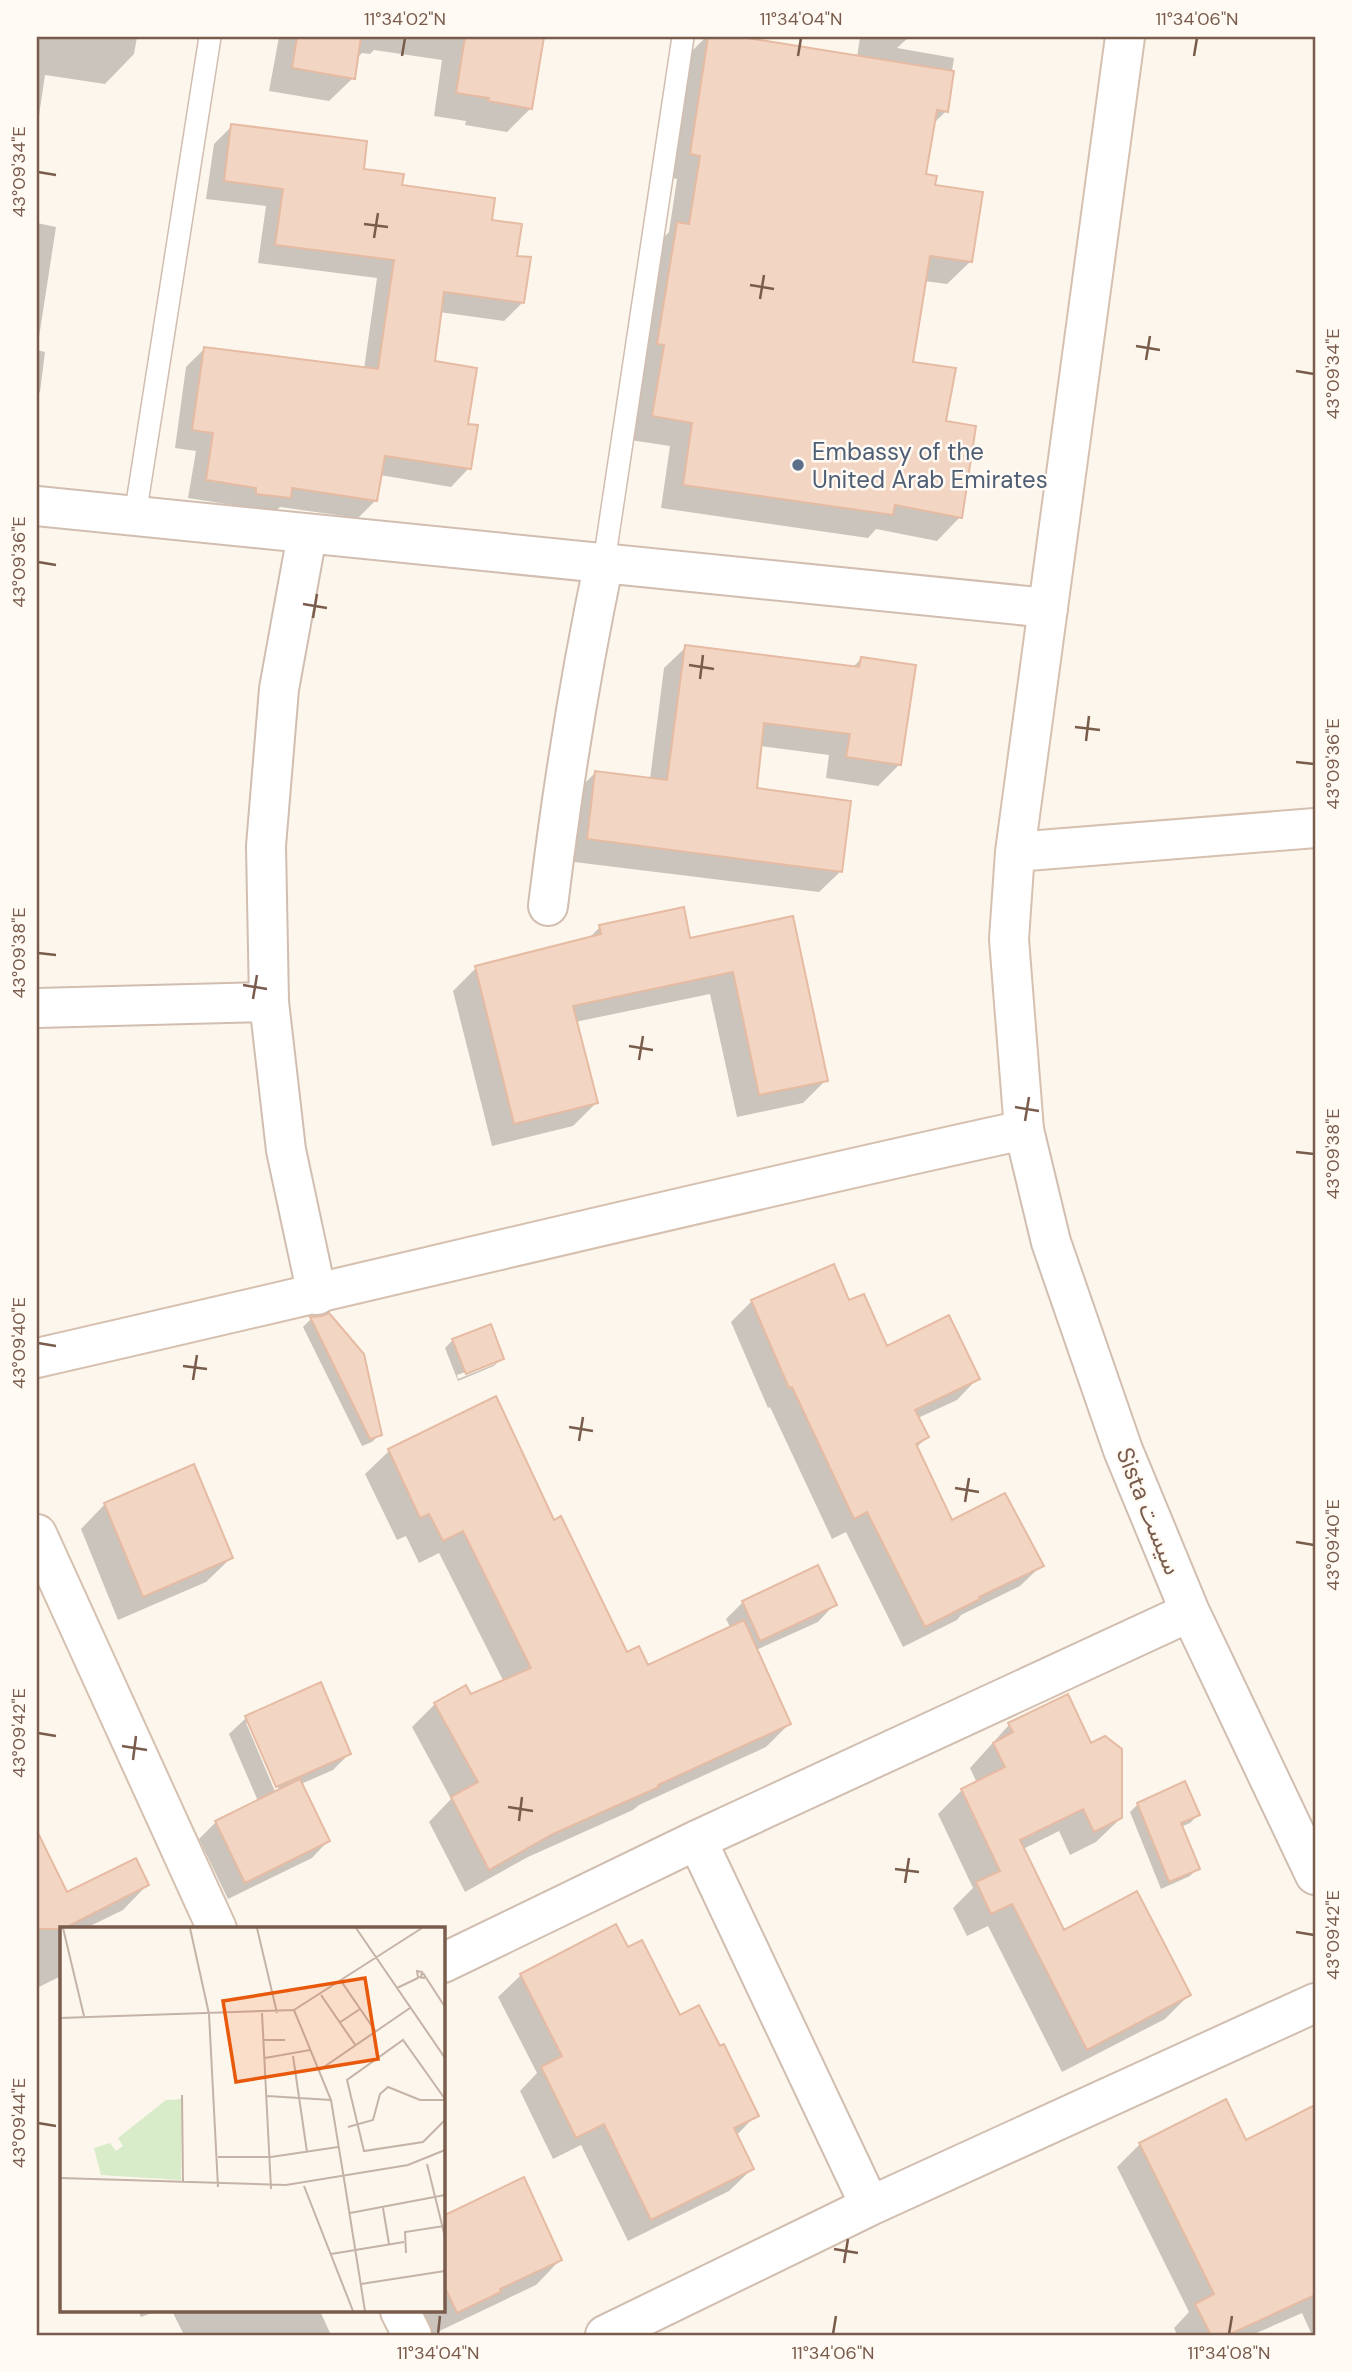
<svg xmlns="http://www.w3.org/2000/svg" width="1352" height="2372" font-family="'DM Sans','Noto Sans Arabic',sans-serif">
<rect width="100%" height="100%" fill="#fdf6ec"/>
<path fill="#0003" fill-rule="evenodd" d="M37,37H137L134,54L105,84L45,75L37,129Z
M279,37H541L531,108L507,132L465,125L466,121L434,116L442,60L374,50L370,54L362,53L356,59L353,78L329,101L269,91Z
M706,37H732L857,57L860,37H909L897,48L954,58L946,111L932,125L924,175L933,186L971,261L947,284L924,281L911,363L960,517L937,541L876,529L868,538L661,508L670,446L630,440L654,248L669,232L677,179L667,177L686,57Z
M232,126L362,170L490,222L515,258L522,303L504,321L439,312L433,362L466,425L469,468L451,487L380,475L376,500L358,518L280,507L271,515L239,512V506L188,498L196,451L175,448L186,367L204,349L364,369L377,278L258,263L266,206L206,199L214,144Z
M37,223L56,227L37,350L45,352L40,392L37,395Z
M686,647L852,668L861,659L900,764L878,786L826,778L829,755L760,746L755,789L841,871L819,892L566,861L574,794L596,772L650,779L664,668Z
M791,918L826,1080L803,1103L737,1117L710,994L575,1022L596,1103L573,1126L492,1146L453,991L476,968L587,940L600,927L689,940Z
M752,1301L848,1303L886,1348L978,1378L957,1400L918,1418L927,1437L916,1448L951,1522L1042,1565L1020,1586L961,1615L957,1620L903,1647L846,1532L832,1539L770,1407L768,1408L731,1322Z
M323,1318L380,1434L372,1442L362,1446L303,1327L311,1319Z
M453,1340L502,1358L494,1366L458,1381L445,1348ZM495,1361V1364L458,1379L457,1375Z
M495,1399L553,1522L626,1655L647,1667L731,1629L726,1619L743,1602L834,1605L818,1622L756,1650L789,1724L766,1747L639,1805L633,1810L528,1857L465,1892L429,1822L451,1799L412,1727L435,1704L470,1697L504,1682L439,1553L419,1563L406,1536L397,1540L365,1474L389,1451Z
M105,1504L231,1558L206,1582L118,1620L81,1529Z
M246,1718L349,1754L333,1770L301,1784L328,1841L312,1858L228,1899L199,1839L216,1822L258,1801L229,1734ZM246,1723H250L281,1794L277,1796Z
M1009,1725L1121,1818L1096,1842L1070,1855L1059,1831L1023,1849L1063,1932L1189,1995L1165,2019L1062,2072L988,1926L967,1936L953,1908L973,1888L938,1814L962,1790L977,1783L970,1768Z
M1138,1804L1198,1815L1190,1823L1181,1827L1198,1868L1190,1876L1161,1889L1130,1812Z
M52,1866L66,1894L147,1885L123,1910L84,1929H61V1976L37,1988V1874Z
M615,1926L627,1949L756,2115L736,2136L752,2169L729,2191L628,2241L581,2145L553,2159L520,2091L537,2073L498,1997L521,1975Z
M1313,2108L1315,2113V2335H1312L1302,2313L1252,2335H1177L1174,2328L1189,2312L1117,2167L1140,2144L1245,2143Z
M523,2180L560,2260L536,2285L431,2335L420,2311H443V2217Z
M138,2311H157L141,2317Z
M172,2311H320L331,2335H184Z"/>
<path fill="#f3d5c3" stroke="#e6bba3" stroke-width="2" d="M297,37H361L355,79L292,68Z
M465,37H544L532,109L488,101L489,98L456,93Z
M708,37H741L954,71L948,112L937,110L926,174L937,176L935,185L983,192L972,262L930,256L913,362L956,368L946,421L976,426L962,518L895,505L893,515L683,485L692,423L652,416L664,345L657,344L677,222L689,224L700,156L690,154Z
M231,124L367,141L364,169L404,174L402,185L495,198L492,220L522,224L517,256L531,257L524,303L444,292L435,361L477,368L468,424L478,425L471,469L385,456L377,501L292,488L291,498L256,494V488L206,480L213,433L192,430L204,347L378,369L394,260L275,245L283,189L224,181Z
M685,645L859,667L861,657L916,665L901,765L846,757L850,734L764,723L757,788L851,801L842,872L587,839L595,771L667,780Z
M684,907L690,938L793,916L828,1081L759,1095L733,972L573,1006L598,1103L514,1124L475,966L601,934L599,925Z
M834,1264L849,1300L864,1294L887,1346L949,1315L980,1379L915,1410L929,1437L916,1444L952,1520L1005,1493L1044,1566L979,1597L980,1599L925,1627L867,1512L854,1519L792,1387L789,1388L751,1300Z
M329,1313L364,1354L382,1435L370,1439L310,1317L322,1316Z
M491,1324L504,1359L466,1374L452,1339Z
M496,1396L554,1520L561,1516L627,1652L639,1646L648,1665L744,1620L791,1724L658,1785L659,1787L553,1834L489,1870L451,1797L478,1782L434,1703L466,1685L471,1694L531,1668L463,1531L443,1541L429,1514L420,1518L388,1449Z
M194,1464L233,1558L143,1597L104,1503Z
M818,1565L837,1605L760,1641L742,1601Z
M321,1682L351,1754L276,1787L245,1716Z
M1068,1694L1091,1743L1105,1736L1122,1749V1818L1094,1832L1083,1809L1020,1840L1064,1930L1137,1891L1191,1995L1087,2050L1012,1904L991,1914L976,1882L1000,1871L961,1789L1005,1767L993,1743L1013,1732L1008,1723Z
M300,1779L330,1841L245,1883L215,1821Z
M1185,1781L1200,1815L1181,1823L1200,1869L1169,1882L1137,1803Z
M37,1831L67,1892L136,1858L149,1885L63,1929H37Z
M616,1924L628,1947L642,1940L680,2015L699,2005L720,2046L724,2044L759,2116L734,2128L754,2169L651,2220L604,2124L576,2138L541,2067L562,2056L520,1974Z
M1226,2099L1246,2140L1315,2105V2295L1228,2335H1211L1195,2304L1214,2294L1139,2143Z
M524,2177L562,2260L500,2289L501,2292L457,2313L443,2283V2216Z"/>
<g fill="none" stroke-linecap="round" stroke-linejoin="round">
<g stroke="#d1beb0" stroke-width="24">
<path id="lane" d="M135,516L210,37
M604,562L683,37"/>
</g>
<g stroke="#d1beb0" stroke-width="42">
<path id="street" d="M37,506L1048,608
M307,535L279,689L266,846L269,1002L286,1150L317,1295
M548,906C562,790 580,676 604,562
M37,1008L269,1002
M1024,1130L1051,1242L1123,1450L1190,1612L1315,1875
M697,1840L870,2206
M443,1963L697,1840L1190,1612
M605,2335L870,2206L1315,2003"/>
</g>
<g stroke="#d6c0b0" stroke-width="42">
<path id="secondary" d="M1015,852L1315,828
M37,1358C366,1283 694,1202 1024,1130L1009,939L1015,852L1125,37
M37,1534L217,1929
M400,2311L412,2335"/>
</g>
<use href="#lane" stroke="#fff" stroke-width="21"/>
<use href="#street" stroke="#fff" stroke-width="38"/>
<use href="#secondary" stroke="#fff" stroke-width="38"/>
</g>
<path fill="none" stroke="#7a5c4d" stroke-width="2.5" d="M402,56L405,38M798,56L801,38M1194,56L1197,38M38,172L56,175M364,224L388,227M374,238L378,213M750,285L774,289M760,299L764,275M1136,346L1160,350M1146,360L1150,336M1296,371L1314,374M38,562L56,565M303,604L327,608M313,618L317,594M689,665L714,669M700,679L703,655M1075,727L1100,730M1086,741L1089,716M1296,762L1314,764M38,953L56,955M243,985L267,989M253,999L257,975M629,1046L653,1050M639,1060L643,1036M1015,1107L1039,1111M1025,1121L1029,1097M1296,1152L1314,1154M38,1343L56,1346M183,1366L207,1369M193,1380L197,1355M569,1427L593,1431M579,1441L583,1417M955,1488L979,1492M965,1502L969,1478M1296,1542L1314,1545M38,1733L56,1736M122,1746L147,1750M133,1760L136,1736M508,1807L533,1811M519,1821L522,1797M895,1869L919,1872M905,1883L909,1858M1296,1932L1314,1935M38,2123L56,2126M834,2249L858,2253M844,2263L848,2239M438,2334L440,2316M833,2334L836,2316M1229,2334L1232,2316"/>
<circle fill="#5c6f8a" stroke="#fffaf3" stroke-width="2.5" cx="798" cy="465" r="7"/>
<g text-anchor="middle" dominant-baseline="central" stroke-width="5" stroke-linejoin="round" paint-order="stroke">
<g font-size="24" fill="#4e5e75" stroke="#fffaf3" text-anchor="start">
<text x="812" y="451">Embassy of the<tspan x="812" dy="28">United Arab Emirates</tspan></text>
</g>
<g font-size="24" fill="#7a5c4d" stroke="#fffaf3">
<text transform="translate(1149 1511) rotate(68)">Sista سيست</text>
</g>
</g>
<g transform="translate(60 1927)">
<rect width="385" height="385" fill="#fdf6ec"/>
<path d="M122,172L121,253L41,248L34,221L50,216L56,224L63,219L58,211L106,173Z" fill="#d8ecc9"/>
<path fill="none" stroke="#c5b3a7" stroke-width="2" d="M3,1L24,89M130,1L149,87L158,260M197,1L217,86M296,1L385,131M363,46L385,80M361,50L362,45L357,44L358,50L365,51M281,54L316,105M337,61L358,51M261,68L296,119M234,83L362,1M202,86L211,262M0,91L234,83L271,173L284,252M279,96L300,82M204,113H225M233,129L247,225M205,131L250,123M258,144L350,81M122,168L123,254M207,169L271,173M385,172L343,113L287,153L304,224L363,215L385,193M288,200L313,193L320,167L328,160L360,173H385M158,230H211L278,220M367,237L385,310M0,251L226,258L348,238L385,223M284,252L305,384M244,259L293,384M323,281L329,317M290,286L385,268M346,326L345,305L384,299M271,327L344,315M301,357L385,344"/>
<path fill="#e8590c" fill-opacity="0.15" stroke="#e8590c" stroke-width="3.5" d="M305,51L318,132L176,155L163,74Z"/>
<rect width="385" height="385" fill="none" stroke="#7a5c4d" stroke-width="3.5"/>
</g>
<rect width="1352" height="2372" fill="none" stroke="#fffaf3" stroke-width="77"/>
<rect x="38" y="38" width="1276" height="2296" fill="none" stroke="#7a5c4d" stroke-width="2.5"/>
<g font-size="18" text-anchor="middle" fill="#7a5c4d">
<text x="405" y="25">11°34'02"N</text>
<text x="801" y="25">11°34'04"N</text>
<text x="1197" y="25">11°34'06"N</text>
<text transform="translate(19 172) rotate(-90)" y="6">43°09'34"E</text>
<text transform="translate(1333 374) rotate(-90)" y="6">43°09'34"E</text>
<text transform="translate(19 562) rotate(-90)" y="6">43°09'36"E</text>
<text transform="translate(1333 764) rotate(-90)" y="6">43°09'36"E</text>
<text transform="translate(19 953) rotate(-90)" y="6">43°09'38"E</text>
<text transform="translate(1333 1154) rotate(-90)" y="6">43°09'38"E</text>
<text transform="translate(19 1343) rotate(-90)" y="6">43°09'40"E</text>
<text transform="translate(1333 1545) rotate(-90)" y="6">43°09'40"E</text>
<text transform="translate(19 1733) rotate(-90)" y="6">43°09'42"E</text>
<text transform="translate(1333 1935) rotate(-90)" y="6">43°09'42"E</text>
<text transform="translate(19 2123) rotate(-90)" y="6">43°09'44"E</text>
<text x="438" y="2359">11°34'04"N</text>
<text x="833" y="2359">11°34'06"N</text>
<text x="1229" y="2359">11°34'08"N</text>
</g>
</svg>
